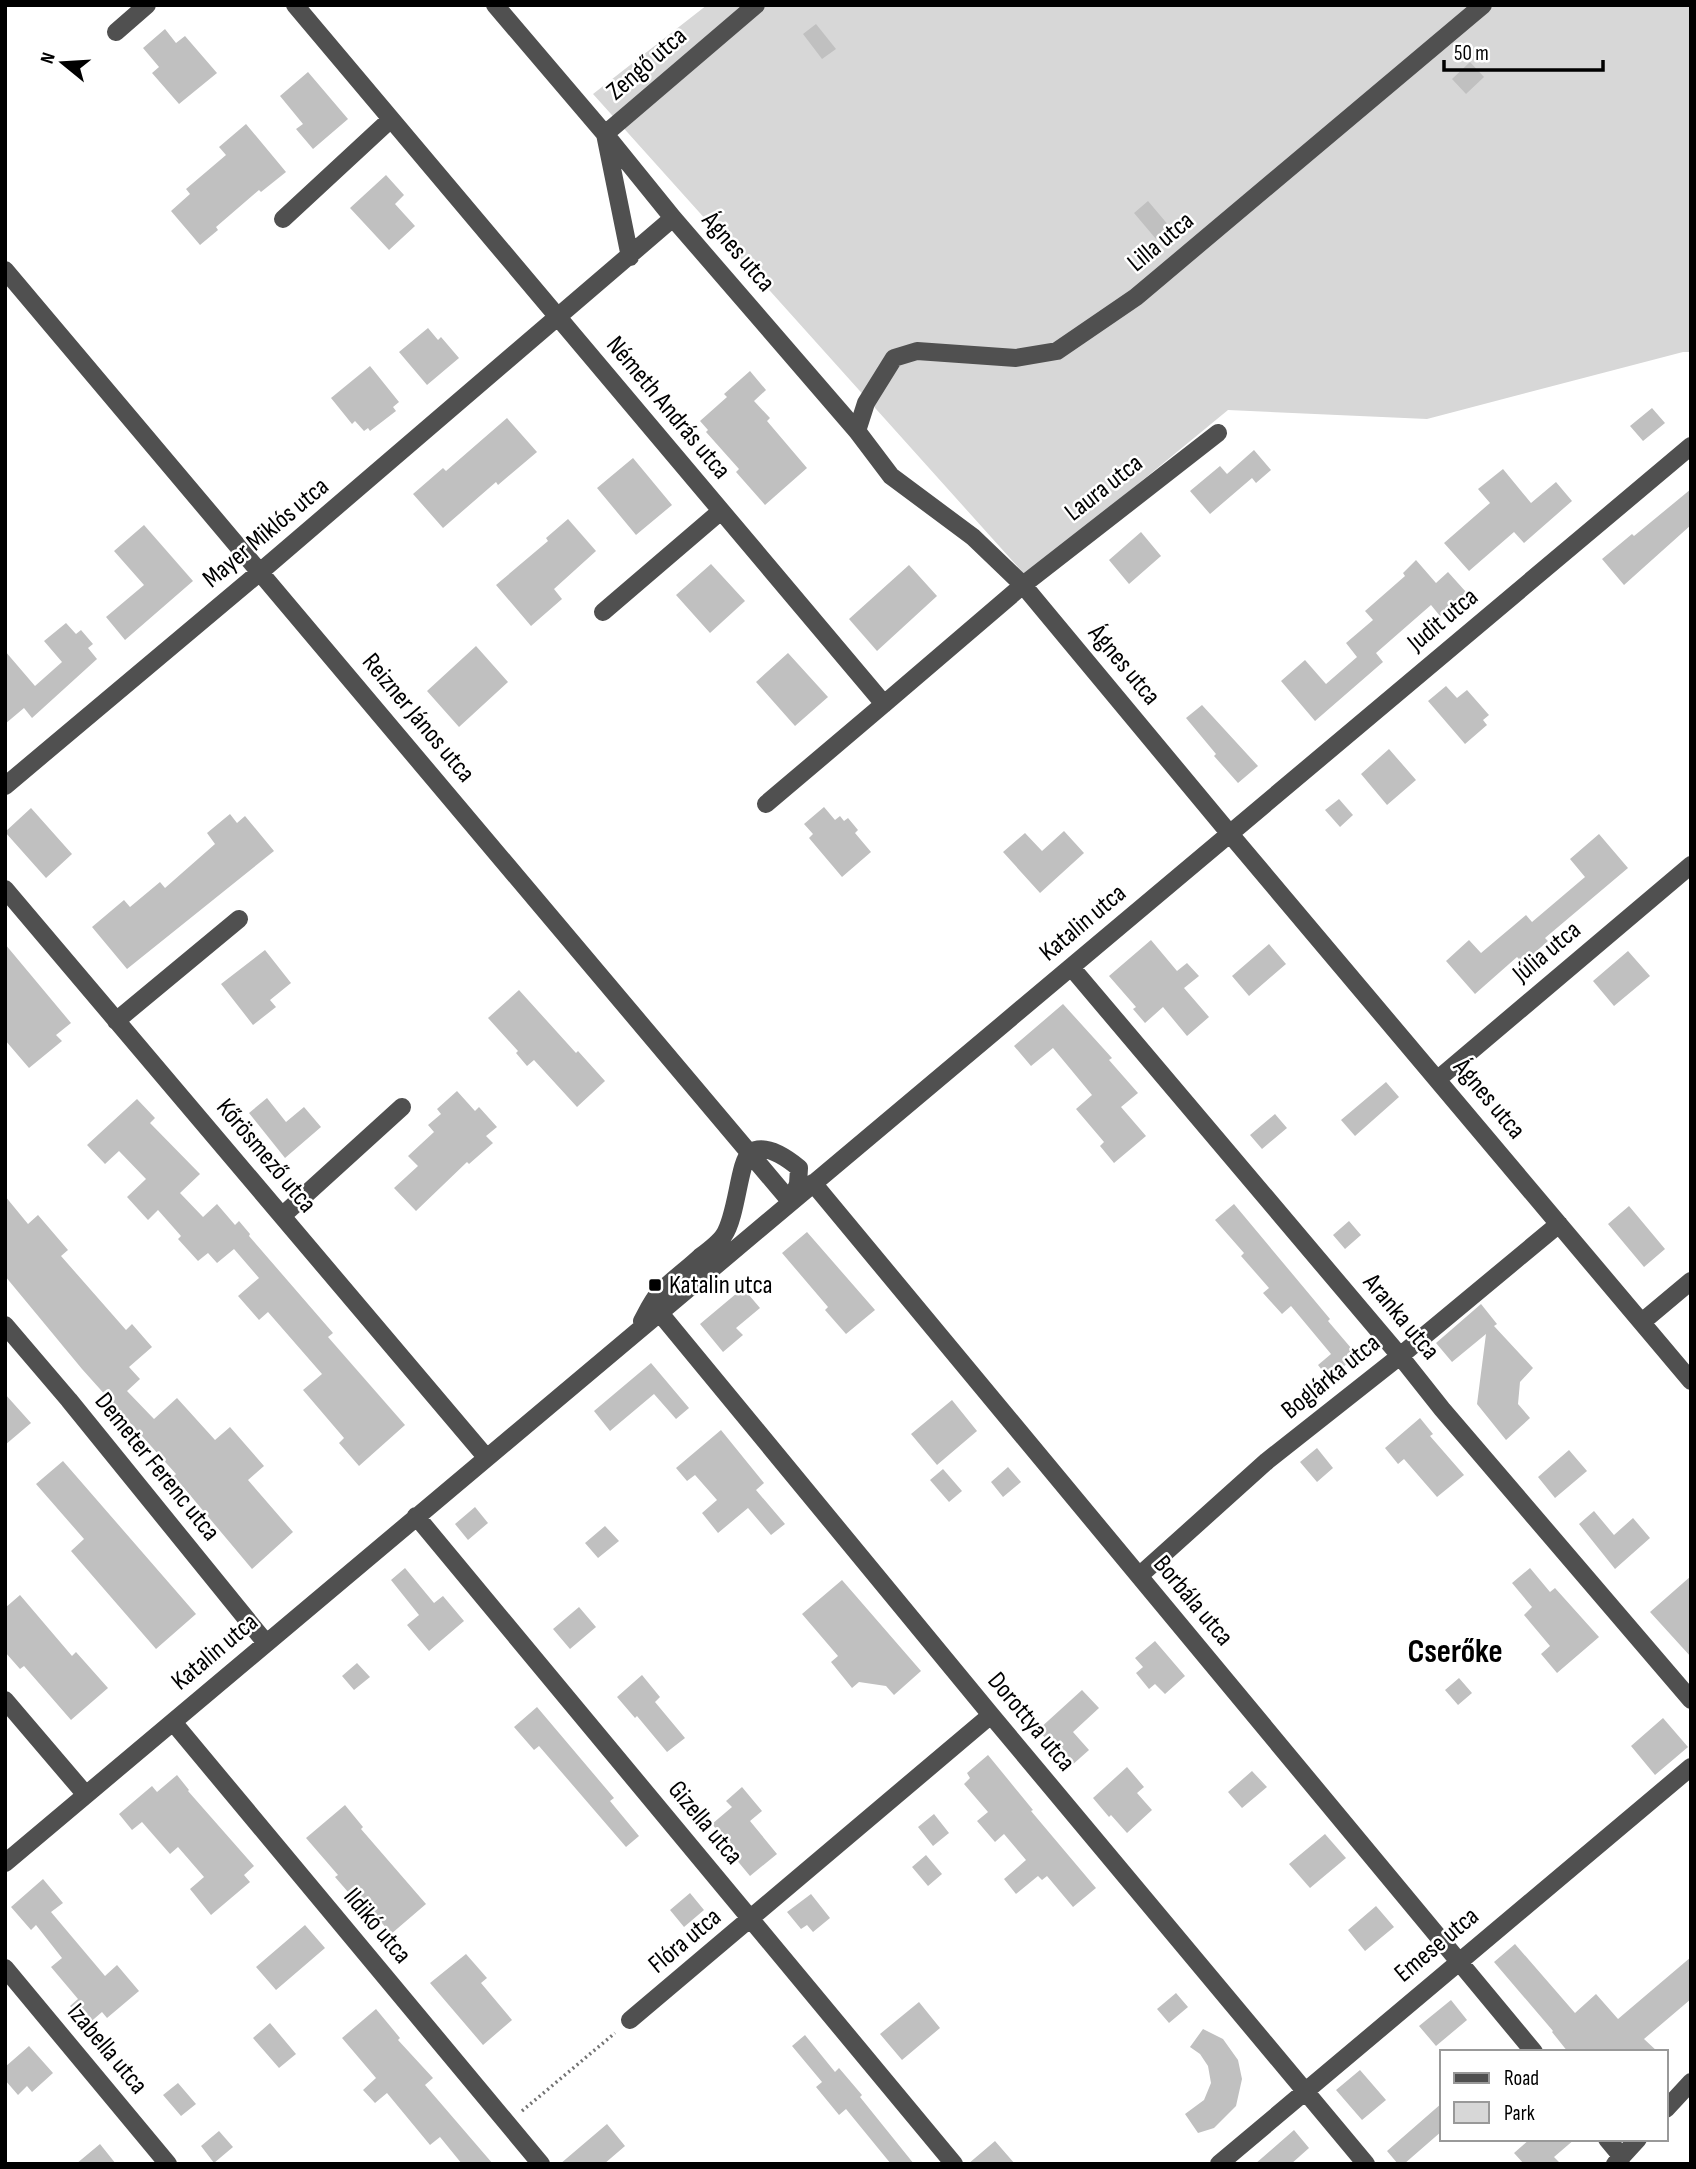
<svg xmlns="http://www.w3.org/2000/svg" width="1696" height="2169" font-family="'Sofia Sans Condensed',sans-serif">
<rect width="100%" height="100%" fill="#fff"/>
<path fill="#d7d7d7" d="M707,5H1691V352H1683L1427,419L1228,410L1026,576L593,94Z"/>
<path fill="#c0c0c0" d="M816,24L836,49L822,59L803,34Z
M165,29L176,43L185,36L217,73L179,104L152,73L159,67L143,48Z
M1470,62L1484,77L1466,94L1452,79Z
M308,72L348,119L313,149L296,129L303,124L280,96Z
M246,124L286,172L261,192L259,190L216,227L218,230L200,245L171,211L190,194L186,189L226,155L219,147Z
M386,175L404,195L395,204L415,226L389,250L350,208Z
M1148,201L1170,227L1156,239L1134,213Z
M428,328L438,340L441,337L459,358L427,385L399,352Z
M370,366L399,402L393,407L396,411L370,431L368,428L364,431L355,421L352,424L331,398Z
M750,371L766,390L754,401L770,418L767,421L807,468L765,505L736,472L739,469L706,432L708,430L700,421L727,397L724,394Z
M1652,408L1665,423L1643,441L1630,426Z
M507,418L537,452L498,485L496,482L443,528L413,494L443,468L446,471Z
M1254,450L1271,470L1256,483L1252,478L1210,514L1190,491L1220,466L1227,474Z
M633,458L672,505L636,535L597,488Z
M1503,469L1531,503L1556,482L1572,501L1524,543L1514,532L1469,571L1444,543L1490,503L1478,489Z
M1691,489V525L1624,585L1602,559L1632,534L1634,536Z
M568,519L596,551L554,589L562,599L531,626L496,585L548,541L546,538Z
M144,525L193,581L125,640L106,617L144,585L114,551Z
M1141,532L1161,556L1129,584L1109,560Z
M1416,560L1436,583L1448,572L1466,592L1440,616L1431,605L1376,653L1383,662L1315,721L1281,681L1305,660L1326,684L1357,657L1346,643L1373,620L1365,611L1405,576L1403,573Z
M711,564L745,601L710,633L676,595Z
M909,565L937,596L877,651L849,619Z
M66,623L76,634L81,630L93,644L88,648L97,659L32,718L24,708L5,724V651L35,686L62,662L44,641Z
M476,646L508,682L459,727L427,691Z
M788,653L828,697L795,726L756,682Z
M1446,686L1457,698L1467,690L1489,715L1483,720L1487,725L1465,744L1428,701Z
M1202,705L1258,766L1238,783L1214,756L1216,754L1186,718Z
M1389,749L1416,780L1387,805L1361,774Z
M1339,799L1353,815L1340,827L1325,810Z
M824,807L835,820L840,816L844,821L848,818L858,830L855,833L871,852L842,877L809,838L813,834L804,824Z
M31,808L72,854L46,878L5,832Z
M230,814L237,823L245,816L274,851L127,969L92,927L124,900L130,907L160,882L165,888L215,844L207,833Z
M1064,831L1084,853L1040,893L1003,852L1025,833L1042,851Z
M1599,834L1628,868L1545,938L1548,941L1523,963L1517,957L1475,994L1446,961L1469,940L1481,953L1526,915L1532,922L1585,877L1570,859Z
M1151,940L1177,971L1187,963L1199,976L1184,988L1209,1017L1187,1036L1163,1007L1145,1023L1133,1009L1136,1007L1109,976Z
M5,944L71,1023L56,1035L62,1041L29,1068L5,1040Z
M1269,944L1286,964L1249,996L1232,976Z
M265,950L291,983L270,1000L276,1007L253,1025L221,984Z
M1628,951L1650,976L1614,1006L1593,981Z
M519,990L576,1053L578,1051L605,1081L577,1107L534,1060L527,1066L516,1053L518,1051L488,1018Z
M1063,1004L1112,1058L1109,1060L1138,1093L1121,1107L1146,1136L1114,1163L1100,1146L1104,1142L1076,1109L1092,1095L1053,1048L1031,1066L1014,1046Z
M1386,1082L1399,1097L1355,1136L1341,1120Z
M457,1091L475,1111L479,1107L497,1127L486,1136L493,1143L469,1164L467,1162L416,1211L394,1188L418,1166L408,1156L434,1132L428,1125L441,1114L437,1109Z
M267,1098L286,1122L304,1107L321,1127L285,1158L249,1113Z
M137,1099L155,1118L150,1123L200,1174L180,1193L203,1217L217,1204L235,1225L239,1221L250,1234L249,1236L333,1333L328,1337L405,1425L359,1466L339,1443L344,1438L303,1390L322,1374L268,1312L259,1320L238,1296L259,1278L234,1249L217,1263L208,1253L198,1261L178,1239L181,1236L158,1210L148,1220L127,1197L146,1179L119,1151L105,1164L87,1145Z
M1275,1114L1287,1128L1262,1149L1250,1135Z
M5,1196L28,1224L38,1215L68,1250L61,1256L126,1330L132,1324L152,1347L129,1367L140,1379L127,1391L154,1419L177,1398L215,1440L230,1427L264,1466L248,1480L293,1532L252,1569L174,1476L176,1474L82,1369L5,1276Z
M1234,1204L1330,1319L1328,1321L1357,1355L1329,1379L1318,1365L1331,1354L1291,1306L1282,1314L1263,1293L1269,1288L1241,1256L1244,1253L1215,1220Z
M1629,1206L1665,1249L1644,1267L1608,1224Z
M1349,1221L1361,1235L1345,1249L1333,1235Z
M807,1232L875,1310L846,1334L825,1310L828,1307L782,1253Z
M743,1288L760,1308L736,1328L743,1335L723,1352L700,1324Z
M1481,1304L1497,1324L1494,1326L1533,1368L1520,1382L1518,1404L1530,1418L1506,1440L1477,1404L1486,1334L1452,1362L1436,1343Z
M651,1363L689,1408L676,1419L654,1394L610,1431L594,1411Z
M5,1394L31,1423L5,1445Z
M952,1400L977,1431L937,1465L911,1434Z
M1420,1418L1433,1434L1430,1436L1464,1475L1437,1497L1404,1459L1398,1464L1385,1448Z
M721,1430L764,1483L756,1490L785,1524L771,1535L748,1508L718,1533L702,1513L717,1500L695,1475L687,1481L676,1468Z
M1317,1448L1333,1468L1317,1482L1300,1462Z
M1569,1450L1587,1471L1555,1498L1538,1477Z
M63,1461L196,1614L156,1649L71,1551L84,1539L36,1484Z
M1008,1467L1021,1482L1003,1497L991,1482Z
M943,1469L962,1491L949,1502L930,1480Z
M475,1507L488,1523L468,1540L455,1524Z
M1594,1511L1614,1535L1633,1518L1650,1538L1615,1569L1579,1524Z
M605,1526L619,1541L598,1558L585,1543Z
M405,1568L434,1603L443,1596L464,1621L429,1651L407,1625L419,1615L391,1580Z
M1530,1568L1550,1592L1555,1588L1599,1637L1557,1673L1541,1654L1550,1646L1524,1615L1532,1607L1512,1583Z
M1691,1576V1657L1650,1612Z
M842,1580L921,1671L894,1695L886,1686L859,1682L852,1688L831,1662L838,1656L802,1614Z
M20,1595L72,1656L76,1652L108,1688L71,1720L24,1666L20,1669L5,1652V1608Z
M579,1607L596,1627L570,1649L553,1629Z
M1155,1641L1185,1676L1165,1694L1155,1684L1149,1689L1136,1673L1143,1667L1135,1658Z
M357,1663L370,1677L354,1690L342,1676Z
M642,1675L660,1697L655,1702L685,1738L667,1752L637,1716L635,1718L617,1697Z
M1459,1678L1472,1693L1458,1705L1445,1690Z
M1082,1690L1099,1708L1073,1732L1089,1750L1071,1766L1038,1730Z
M537,1707L614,1798L610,1801L639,1836L626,1847L539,1746L534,1750L514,1727Z
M1663,1718L1688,1747L1655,1775L1631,1746Z
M988,1755L1033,1810L1031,1811L1096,1888L1073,1907L1047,1876L1042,1880L1038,1876L1016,1894L1004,1879L1026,1860L1004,1834L995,1842L977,1821L988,1812L964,1784L970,1778L967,1773Z
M1127,1767L1144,1787L1137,1793L1152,1810L1127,1833L1111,1815L1109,1817L1093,1798Z
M1252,1771L1267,1787L1242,1808L1228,1792Z
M177,1775L189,1790L188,1791L254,1866L244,1875L250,1882L211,1915L190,1889L204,1877L178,1847L170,1854L142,1822L132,1830L119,1814L152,1786L157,1792Z
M742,1787L762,1811L750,1821L777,1854L750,1876L735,1858L738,1855L712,1824L732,1807L726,1801Z
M345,1805L363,1827L361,1829L426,1904L391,1934L360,1896L355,1900L335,1877L338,1875L306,1838Z
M934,1814L949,1833L933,1846L918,1827Z
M1325,1834L1346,1858L1310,1888L1289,1864Z
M926,1855L942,1874L928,1886L912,1867Z
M43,1879L63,1903L51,1912L105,1976L117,1965L139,1991L107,2018L102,2012L87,2025L70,2006L78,1999L51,1967L62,1958L36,1925L31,1930L11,1907Z
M690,1893L704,1910L684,1927L670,1910Z
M811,1894L830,1918L813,1932L807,1925L801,1929L787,1912Z
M1376,1906L1394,1927L1365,1951L1348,1930Z
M305,1925L325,1948L276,1990L256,1967Z
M1515,1944L1575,2013L1596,1994L1618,2019L1691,1957V1999L1644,2039L1658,2052H1568L1552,2032L1553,2031L1494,1962Z
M466,1954L487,1978L481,1983L512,2020L483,2045L430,1983Z
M1176,1993L1188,2007L1169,2023L1157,2009Z
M1451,2000L1467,2020L1436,2046L1419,2026Z
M919,2002L940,2028L902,2060L880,2034Z
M376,2009L400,2038L398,2040L433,2078L425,2085L493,2164H462L440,2137L430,2145L387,2093L375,2103L363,2090L376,2078L342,2038Z
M270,2023L296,2054L279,2068L253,2038Z
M1203,2029L1223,2039L1238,2060L1242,2079L1236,2106L1214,2128L1198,2133L1185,2114L1204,2100L1211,2083L1208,2066L1200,2054L1190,2047Z
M805,2035L835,2072L839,2068L862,2095L860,2097L914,2164H891L846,2109L839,2115L816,2087L822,2082L792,2046Z
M29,2046L53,2073L32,2092L27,2086L18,2095L5,2080V2067Z
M1360,2070L1386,2100L1362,2120L1336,2090Z
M178,2083L196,2104L181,2116L163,2095Z
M1442,2103V2131L1404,2164H1398L1387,2151Z
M607,2124L625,2146L604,2164H560Z
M1294,2130L1309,2148L1291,2164H1255Z
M219,2131L233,2147L214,2163L201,2146Z
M1530,2139H1575L1554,2157L1561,2164H1524L1514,2153Z
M995,2141L1015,2164H968Z
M100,2144L116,2164H76Z"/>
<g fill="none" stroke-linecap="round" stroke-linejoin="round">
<path stroke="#727272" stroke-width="3.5" stroke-dasharray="2 3.5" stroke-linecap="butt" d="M522,2111L615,2033"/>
<path stroke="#505050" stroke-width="18" d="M295,5L884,704L1023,585L1218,433
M495,5L605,134L673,218L857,431L891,476L973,537L1023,585L1230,834L1691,1381
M116,32L147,5
M283,219L391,119
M630,257L605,134L756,5
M5,270L790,1201
M857,431L866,403L894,358L917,351L1016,358L1057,351L1136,297L1483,5
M603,612L721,511
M5,786L260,572L673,218
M766,804L884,704
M5,889L486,1457
M1071,967L1400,1356L1442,1409L1691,1700
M116,1021L239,919
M1438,1079L1691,865
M813,1183L1534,2052
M282,1216L402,1107
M659,1312L991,1715L1366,2164
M642,1321C647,1312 652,1301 659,1293C672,1280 687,1269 700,1257C708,1251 719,1243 724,1235C737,1216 739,1161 750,1153C765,1142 788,1159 799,1168L798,1184L792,1198
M1642,1322L1691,1281
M5,1325L69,1400L266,1643
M416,1516L954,2164
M1139,1576L1267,1461L1400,1356L1559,1224
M5,1700L86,1795
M173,1722L541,2164
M5,1863L1691,446
M5,1968L168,2164
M630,2020L991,1715
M1666,2109L1691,2082
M1607,2139L1622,2157
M1219,2164L1691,1767
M1615,2164L1638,2139"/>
</g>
<rect fill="#000" stroke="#fff" stroke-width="2.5" x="648" y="1278" width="14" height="14" rx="3.5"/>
<g text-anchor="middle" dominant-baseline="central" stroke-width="5" stroke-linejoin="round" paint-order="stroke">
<g font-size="26" fill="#000" stroke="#fff">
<text transform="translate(647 64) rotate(-41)">Zengő utca</text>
<text transform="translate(1161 242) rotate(-40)">Lilla utca</text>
<text transform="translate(738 252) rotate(49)">Ágnes utca</text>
<text transform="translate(668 408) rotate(50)">Németh András utca</text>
<text transform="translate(1104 488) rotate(-38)">Laura utca</text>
<text transform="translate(266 533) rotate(-40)">Mayer Miklós utca</text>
<text transform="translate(1443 620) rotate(-40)">Judit utca</text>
<text transform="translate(1124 665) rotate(50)">Ágnes utca</text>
<text transform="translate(418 718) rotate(50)">Reizner János utca</text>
<text transform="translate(1083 923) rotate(-40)">Katalin utca</text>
<text transform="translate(1547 952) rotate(-40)">Júlia utca</text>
<text transform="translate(1489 1099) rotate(50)">Ágnes utca</text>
<text transform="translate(266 1156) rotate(50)">Kőrösmező utca</text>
<text transform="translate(1401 1317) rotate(50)">Aranka utca</text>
<text transform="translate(1331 1377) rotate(-39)">Boglárka utca</text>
<text transform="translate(157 1467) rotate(51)">Demeter Ferenc utca</text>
<text transform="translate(1193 1601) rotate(50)">Borbála utca</text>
<text transform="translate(215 1652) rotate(-40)">Katalin utca</text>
<text transform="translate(1031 1722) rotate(50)">Dorottya utca</text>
<text transform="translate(705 1823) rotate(50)">Gizella utca</text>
<text transform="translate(377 1926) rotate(50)">Ildikó utca</text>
<text transform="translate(685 1941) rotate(-40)">Flóra utca</text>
<text transform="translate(1437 1945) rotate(-40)">Emese utca</text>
<text transform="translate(107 2049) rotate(50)">Izabella utca</text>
</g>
<g font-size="26" fill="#000" stroke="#fff" text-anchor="start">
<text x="669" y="1285">Katalin utca</text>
</g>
<g font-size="33" font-weight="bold" fill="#000" stroke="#fff">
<text x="1455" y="1652">Cserőke</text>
</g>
</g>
<rect width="1696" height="2169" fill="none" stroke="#000000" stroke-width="14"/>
<rect x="1440" y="2050" width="228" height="91" fill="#ffffff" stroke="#999999" stroke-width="2"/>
<rect x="1454" y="2073" width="35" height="10" fill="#505050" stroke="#999999" stroke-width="2"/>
<text x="1504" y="2085" font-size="21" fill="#000000">Road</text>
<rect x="1454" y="2102" width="35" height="21" fill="#d7d7d7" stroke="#999999" stroke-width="2"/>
<text x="1504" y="2120" font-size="21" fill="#000000">Park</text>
<g transform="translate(63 63) rotate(288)" stroke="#ffffff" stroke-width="5" paint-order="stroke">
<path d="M0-5L12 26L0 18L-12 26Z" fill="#000000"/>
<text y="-10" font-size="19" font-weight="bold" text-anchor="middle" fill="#000000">N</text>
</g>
<path d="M1444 60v10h159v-10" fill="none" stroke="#000000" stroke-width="3.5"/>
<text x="1454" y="60" font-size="21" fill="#000000" stroke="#ffffff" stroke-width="5" paint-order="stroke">50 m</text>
</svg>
